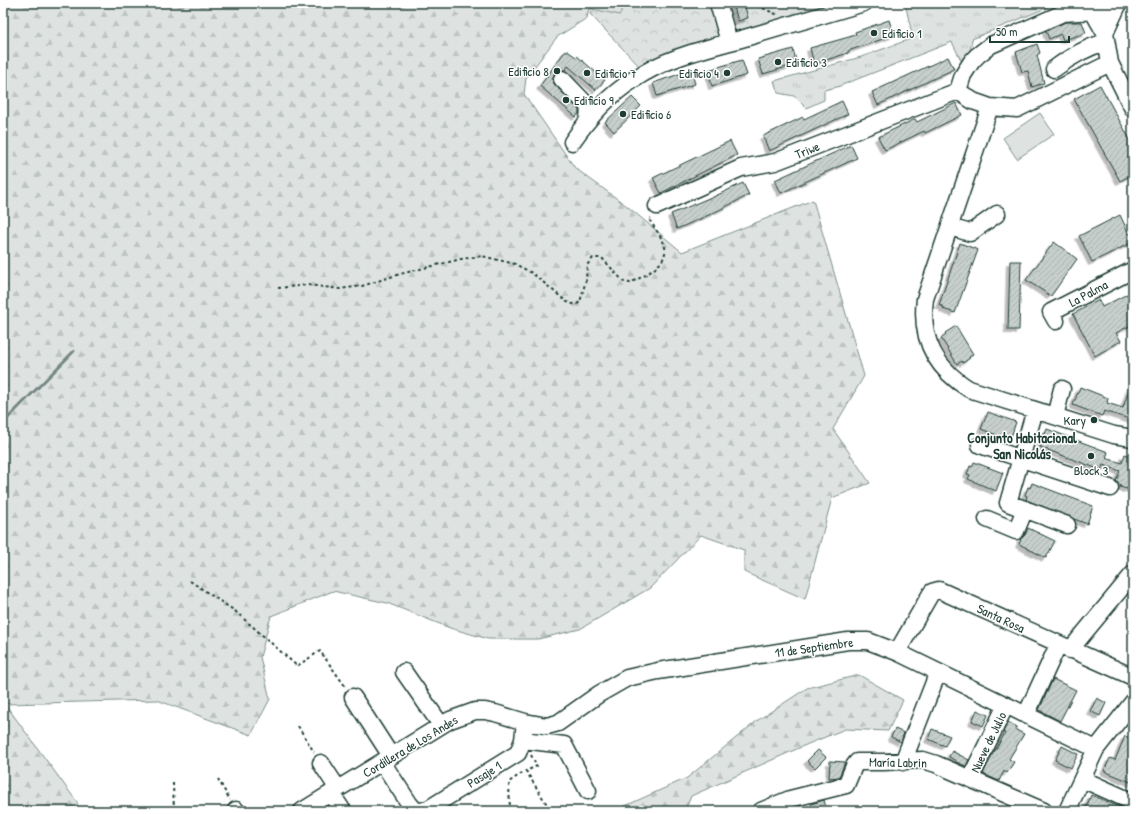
<svg xmlns="http://www.w3.org/2000/svg" width="1136" height="814" font-family="'Patrick Hand',sans-serif">
<defs>
<pattern id="grass-tufts" width="24" height="20" patternUnits="userSpaceOnUse"><rect width="24" height="20" fill="#dee3e2"/><path d="M3 7l-1-3M5 7V3M7 7l1-3M15 17l-1-3M17 17v-4M19 17l1-3" fill="none" stroke="#bec4c2"/></pattern>
<pattern id="forest-firs" width="22" height="20" patternUnits="userSpaceOnUse"><rect width="22" height="20" fill="#dee3e2"/><path d="M5 1l3.5 6h-7zM16 11l3.5 6h-7z" fill="#bec4c2"/></pattern>
<pattern id="park-crowns" width="20" height="18" patternUnits="userSpaceOnUse"><rect width="20" height="18" fill="#dee3e2"/><path d="M2 6a3 3 0 1 1 6 0M12 15a3 3 0 1 1 6 0" fill="none" stroke="#bec4c2"/></pattern>
<pattern id="building-hatch" width="6" height="6" patternUnits="userSpaceOnUse"><rect width="6" height="6" fill="#c7cfcc"/><path d="M-1 1l2-2M0 6l6-6M5 7l2-2" fill="none" stroke="#aab3b0"/></pattern>
<filter id="shadow"><feDropShadow dx="-3.5" dy="3.5" stdDeviation="0" flood-color="#0004"/></filter>
</defs>
<rect width="100%" height="100%" fill="#fff"/>
<filter id="ink" filterUnits="userSpaceOnUse"><feTurbulence type="fractalNoise" baseFrequency=".025" numOctaves="2"/><feDisplacementMap in="SourceGraphic" scale="8" xChannelSelector="R" yChannelSelector="G"/><feConvolveMatrix kernelMatrix="1 2 1 2 8 2 1 2 1" color-interpolation-filters="sRGB"/></filter>
<g filter="url(#ink)">
<path fill="url(#grass-tufts)" stroke="#7e908b" d="M905,3H1058L972,39C971,49 969,54 962,62L952,42L837,87L824,90V100L806,108L794,96L778,93L774,81L861,57L913,38Z"/>
<path fill="url(#forest-firs)" stroke="#7e908b" d="M3,3H590L587,18L557,37L526,78L524,94L575,168L627,206L682,252L813,200L864,376L833,429L870,483L832,498L805,599L744,572V550L701,535L650,588L580,629L538,639H488L450,628L387,603L333,591L271,616L260,657L270,699L251,735L157,700L5,704L77,802L79,811H3Z
M859,675L903,700L888,731L845,729L808,744L691,796L685,811H614L687,778L758,720L807,688Z"/>
<path fill="url(#park-crowns)" stroke="#7e908b" d="M592,3H712L721,33L718,38L641,68L590,14Z
M722,3H850L738,35L730,31Z"/>
<path fill="#dee3e2" stroke="#7e908b" d="M594,3H623L620,15L592,9Z
M1040,113L1054,134L1017,159L1003,138Z"/>
<g fill="none" stroke-linecap="round" stroke-linejoin="round">
<path stroke="#758883" stroke-width="3" d="M3,423L74,351"/>
</g>
<path fill="url(#building-hatch)" stroke="#1f3d34" filter="url(#shadow)" d="M733,3H744L748,18L738,21Z
M889,20L894,35L848,51V53L814,64L810,48L856,35L855,32Z
M1065,22H1082L1086,33L1063,40L1061,34L1049,39L1046,31Z
M1037,44L1040,53L1037,55L1044,83L1032,87L1028,71L1022,72L1016,52Z
M793,49L797,64L763,74L758,59Z
M566,50L576,57L577,56L605,80L596,90L568,66L565,70H559L555,72L553,77V82L555,85L579,110V113L576,117L540,86Z
M948,57L954,69L878,105L872,92Z
M742,60L747,75L712,86L708,70Z
M691,70L695,84L657,96L653,83Z
M1100,85L1133,145V174L1120,181L1074,99Z
M632,97L641,106L614,132L605,122Z
M842,101L848,114L769,151L763,136L803,117L804,119Z
M956,103L962,115L925,133L924,131L885,150L878,137L915,119L917,122Z
M730,141L737,155L661,193L653,178Z
M851,145L857,158L781,193L775,180Z
M743,183L749,195L711,214L677,229L671,214L709,198V199Z
M1120,215L1129,234L1133,233V242L1092,262L1079,236Z
M1054,242L1077,259L1051,296L1026,280Z
M960,243L978,250L955,313L943,309L944,307L939,305Z
M1010,261H1021L1019,330H1008Z
M1133,291V324L1116,333L1121,341L1095,356L1073,314L1099,300L1102,307Z
M956,326L973,354L969,357L970,358L963,363L962,361L957,364L941,338L946,334L945,333Z
M1131,384H1133V420L1104,411L1102,416L1073,405L1080,387L1108,398L1107,403L1123,408Z
M988,412L1016,422L1010,440L981,429Z
M1047,429L1108,452L1106,458L1122,463L1125,454L1133,457V489L1128,488L1127,489L1120,487L1121,485L1116,481L1120,471L1103,465L1101,470L1040,447L1042,442L1040,441L1043,433L1045,434Z
M974,462L1003,473L996,491L968,479L970,475L967,474L970,466L972,467Z
M1032,483L1093,506L1087,524L1026,500L1027,496L1025,495L1028,487L1030,488Z
M1028,528L1055,541L1046,558L1019,544L1021,540L1020,539L1025,535Z
M1053,679L1076,690L1060,721L1039,710Z
M1097,698L1106,703L1100,716L1090,711Z
M977,710L988,715L983,726L972,721Z
M1008,722L1017,727L1016,730L1024,734L1009,759L1014,762L1007,773L1004,771L999,781L983,774L994,751H995L1005,733L1003,732Z
M895,729L904,733L901,742L891,737Z
M932,729L950,736L945,746L928,739Z
M1125,736L1133,739V783L1104,771L1110,758L1115,760Z
M1062,746L1078,754L1071,768L1055,760Z
M818,750L826,757L815,768L807,761Z
M952,751L969,760L966,766L956,762V761L949,757Z
M830,761L845,762L839,777L829,778Z
M1091,795L1129,811H1092L1086,808Z
M824,800L827,811H814L811,804Z"/>
<g fill="none" stroke-linecap="round" stroke-linejoin="round">
<g stroke="#1f3d34" stroke-width="19">
<path id="minor" d="M718,3L729,42
M1088,3L1105,33L1110,63L1133,109
M1099,21L1104,3
M1105,33L1119,3
M1054,69C1070,57 1087,47 1106,42
M562,79L589,107L588,119
M958,91L973,101L990,107L1017,109L1110,63
M958,91L963,75L972,61L978,55L991,45L1063,13L1093,11
M990,107L925,299C920,339 935,368 969,389L1114,435L1133,438
M572,142C589,117 608,96 633,80C665,58 704,49 741,39C782,27 823,15 864,3
M657,206L741,168L775,162L958,91
M950,227L970,233L997,214
M1056,321L1051,312L1133,270
M1035,410L1008,503L1067,525
M1055,416L1062,389
M980,445L1110,488
M987,519L1016,531L1025,509
M1070,650L1133,574
M897,652L930,595L932,592L939,590L1133,677
M404,672L441,725
M353,697L391,756
M1026,715L1058,645
M523,740L564,745L588,791
M382,762L409,803L414,809L418,811
M903,762L938,672
M321,763L338,789
M970,779L1006,705
M1082,779L1133,802
M331,793L343,811
M236,810V811
M302,811L450,720L475,711H485L495,713L525,722L547,726L558,723L599,694L627,678L658,671L848,641H868L897,652L1096,749
M421,811L428,809L518,753L523,740L525,722
M761,811L790,799L846,785L854,766L857,762H884L923,760L936,764L1044,811
M1067,811L1096,749L1133,702"/>
</g>
<path stroke="#1f3d34" stroke-width="2" stroke-dasharray="3 3" stroke-linecap="butt" d="M752,3L778,15
M278,288L308,285L340,289L362,286L400,274L461,259L482,256L515,264L532,273L567,302L576,305L580,302L586,280L587,265L593,258H602L624,282L630,283C644,276 668,265 665,247C664,240 653,226 649,219L651,218
M190,581L235,611L297,666L320,651L345,686
M298,726L314,752
M531,755L537,766L526,771L551,811
M218,779L230,800
M173,783L174,811
M510,811L509,782L525,771"/>
<use href="#minor" stroke="#fff" stroke-width="16"/>
</g>
</g>
<g fill="#1f3d34" stroke="#fff" stroke-width="1.5">
<circle cx="874" cy="33" r="4"/>
<circle cx="778" cy="62" r="4"/>
<circle cx="557" cy="71" r="4"/>
<circle cx="587" cy="73" r="4"/>
<circle cx="727" cy="73" r="4"/>
<circle cx="566" cy="100" r="4"/>
<circle cx="623" cy="114" r="4"/>
<circle cx="1094" cy="420" r="4"/>
<circle cx="1091" cy="456" r="4"/>
</g>
<g text-anchor="middle" dominant-baseline="central" stroke-width="3" stroke-linejoin="round" paint-order="stroke">
<g font-size="13" fill="#1f3d34" stroke="#fff" text-anchor="start">
<text x="882" y="33">Edificio 1</text>
<text x="786" y="62">Edificio 3</text>
<text x="549" y="71" text-anchor="end">Edificio 8</text>
<text x="595" y="73">Edificio 7</text>
<text x="719" y="73" text-anchor="end">Edificio 4</text>
<text x="574" y="100">Edificio 9</text>
<text x="631" y="114">Edificio 6</text>
<text x="1086" y="420" text-anchor="end">Kary</text>
<text x="1091" y="470" text-anchor="middle">Block 3</text>
</g>
<g font-size="13" fill="#1f3d34" stroke="#fff">
<text transform="translate(807 150) rotate(-22)">Triwe</text>
<text transform="translate(1088 293) rotate(-28)">La Palma</text>
<text transform="translate(1001 618) rotate(25)">Santa Rosa</text>
<text transform="translate(814 647) rotate(-8)">11 de Septiembre</text>
<text transform="translate(988 742) rotate(-64)">Nueve de Julio</text>
<text transform="translate(410 746) rotate(-31)">Cordillera de Los Andes</text>
<text transform="translate(898 762) rotate(1)">María Labrin</text>
<text transform="translate(484 774) rotate(-32)">Pasaje 1</text>
</g>
<g font-size="14" font-weight="bold" fill="#1f3d34" stroke="#fff">
<text x="1022" y="437">Conjunto Habitacional<tspan x="1022" dy="16">San Nicolás</tspan></text>
</g>
</g>
<rect width="1136" height="814" fill="none" stroke="#fff" stroke-width="16"/>
<rect x="8" y="8" width="1120" height="798" fill="none" stroke="#1f3d34" stroke-width="1.5" filter="url(#ink)"/>
<path d="M990 36v6h79v-6" fill="none" stroke="#1f3d34" stroke-width="2"/>
<text x="996" y="36" font-size="12" fill="#1f3d34" stroke="#ffffff" stroke-width="3" paint-order="stroke">50 m</text>
</svg>
